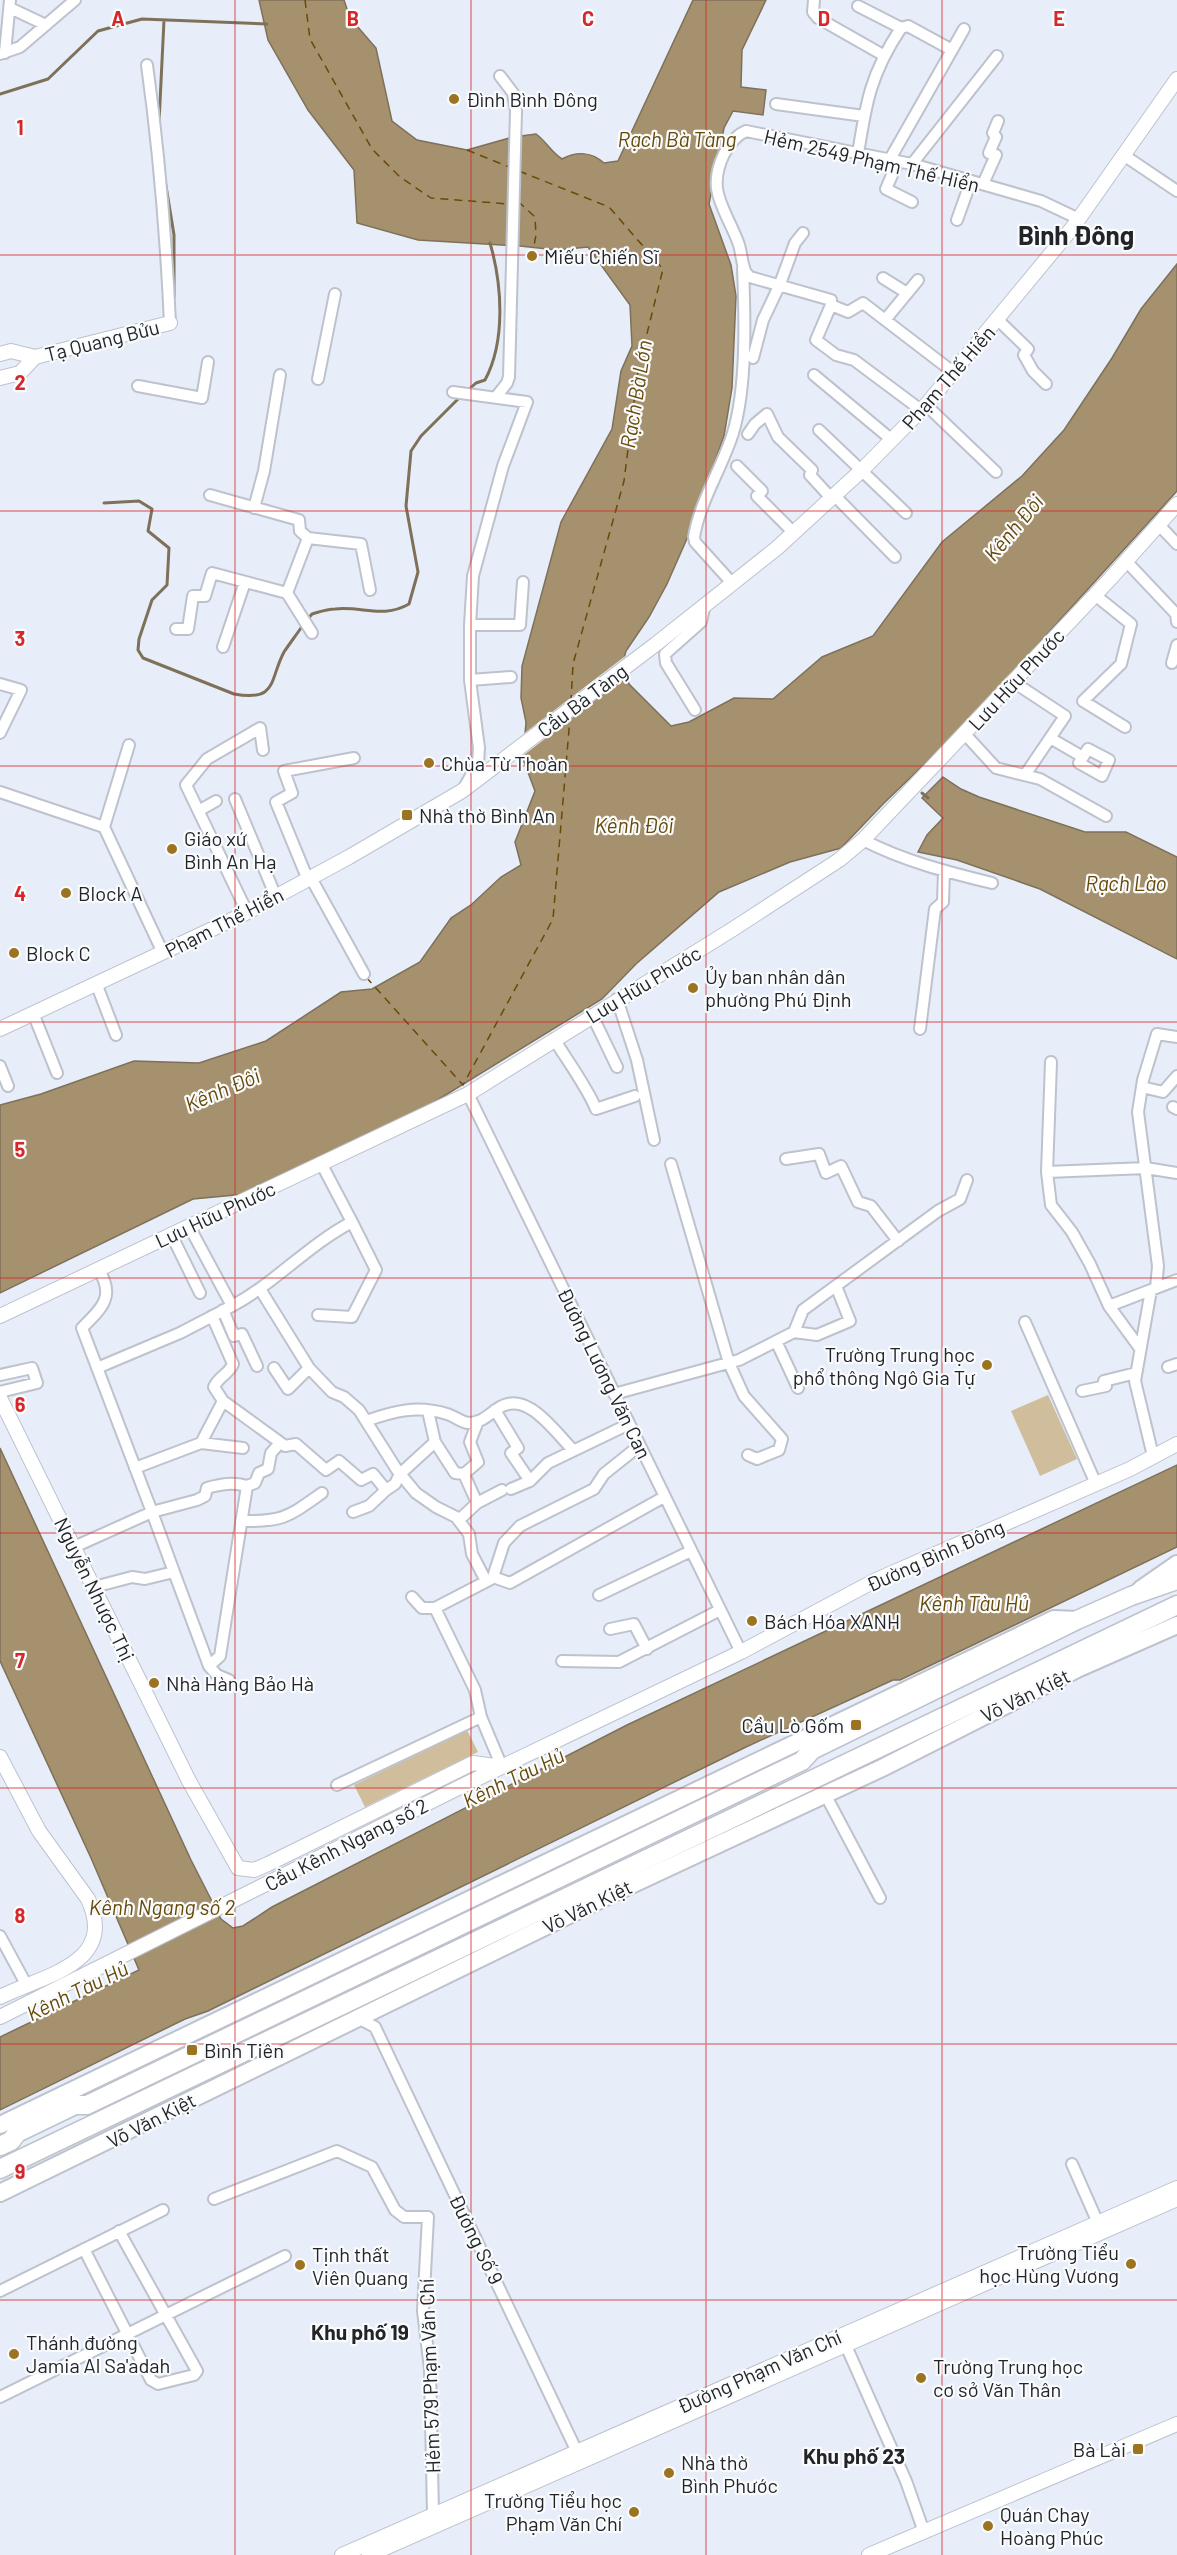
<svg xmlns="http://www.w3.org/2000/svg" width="1177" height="2555" font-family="Barlow,sans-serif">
<rect width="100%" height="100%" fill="#e7eef9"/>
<path fill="#d0bd9b" d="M1048,1395L1077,1459L1040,1476L1011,1411Z
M467,1730L478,1752L365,1807L354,1785Z"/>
<path fill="#a6916e" stroke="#7e7059" stroke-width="1.5" d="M259,0H344L350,18L376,48L392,121L417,140L467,150L513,137L536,134C546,141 551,152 562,159C577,151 592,152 604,163L618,161L693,0H766L742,50L741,87L766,90L763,115L733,111L724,128L709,204L731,265L736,296L732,388L724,436L689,534L667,584L649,617L626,651L623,662L629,684L671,726L689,722L734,698L773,699L822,657L873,636L942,542L1022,476L1064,430L1112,358L1141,309L1177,264V491L962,728L884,803L841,848L790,862L719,892L636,964L602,999L431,1104L246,1194L193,1199L0,1293V1105L41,1094L134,1061L199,1063L266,1041L341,992L372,989L420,962L451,918L471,905L501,877L521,865L515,842L535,791L523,759L526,722L521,698L522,666L561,522L612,429L621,371L632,346L630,305L588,247L557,250L520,246L418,240L357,223L354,170L308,110L268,40Z
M943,777L961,789L979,797L1085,832H1126L1177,857V959L1040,889L957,860L918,852L927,835L943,818L922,798Z
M0,1448L191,1860L221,1919L233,1928L243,1926L272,1907L627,1725L1177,1465V1547L900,1680H893L746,1747L208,2011L185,2019L0,2110V2037L139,1970L91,1858L0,1661Z"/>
<path fill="#e7eef9" d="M628,654L626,662L629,674L520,758L522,735Z"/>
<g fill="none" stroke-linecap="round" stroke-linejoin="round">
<path stroke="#7e7059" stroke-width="3" d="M0,94L48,79L98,31L142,19L267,24
M159,123L164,20
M165,180L174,235V297
M467,391L476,383L485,380C506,341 502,284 490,243
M104,503L139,501L152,509L148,531L169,548L167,585L152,600L139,639L138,650L143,658L234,694C278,702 269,680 284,652C290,643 297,634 303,625
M307,620L312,614C319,612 327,609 335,609C362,606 383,619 409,604L418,572L406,506L411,451L421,436L460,397
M922,793L928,798"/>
<path stroke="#684a08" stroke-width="1.5" stroke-dasharray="8 6" stroke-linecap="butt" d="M305,0L310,39L372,149L400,177L431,198L509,204
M467,150L509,167
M519,171L609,207L663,269L638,370L624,481L573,664L571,701
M517,204H521L535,217L536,235L532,256
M366,977L463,1085L553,919L570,718"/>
<g stroke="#bdc2cd" stroke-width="14">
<path id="street" d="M814,0L813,12L818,18L883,55
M858,6L901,28
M10,8L46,25
M5,53L10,0
M0,54L20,47L75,0
M147,65C159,151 166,237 170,323
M776,104L864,116
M858,154C866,102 871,73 901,28L908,26L952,50
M1125,156L1177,191
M890,159L964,29
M898,161L886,189L912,202
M912,164L997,56
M983,184L996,155L989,153L996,137L993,133L998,121
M957,220L971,181
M883,278L907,293
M831,305L816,340L836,355L854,360L921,410
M885,320L918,280
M998,320L1028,349L1024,355L1033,371L1046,384
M753,358L763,320L780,284L795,243L803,233
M953,372L863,303L848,312L831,305V300L750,277L746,273C741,263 742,252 738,242C725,208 706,191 724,154C729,145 736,135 746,131L912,164L1041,201L1079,219
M814,375L892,440
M318,379L335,294
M138,386L202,398L208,362
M453,392L527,402L503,466L473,576L470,625V680L479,748L478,763L464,788
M496,397L507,383L509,377L516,111L513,93L500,76
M926,405L996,472
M819,430L906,513
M748,434L755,424L767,414L778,437L812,470L810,475L831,498
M737,466L762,491L757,496L794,533
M210,495L299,520L300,531L308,538
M834,495L895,557
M254,508L264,471L280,375
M1159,525L1177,544
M308,538L361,544L370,590
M1126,561L1176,614L1177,622
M732,583L695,542L694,537C700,501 722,468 733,433C747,387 745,317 743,268
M287,593L312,633
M1095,595L1131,624L1121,664L1083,701L1125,727
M470,625H520L523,582
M176,629H188L193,596H205L212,573L287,593L308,538
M223,647L245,582
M1172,663L1177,645
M470,680L511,677
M1012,681L1065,716L1025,775
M0,684L21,690L0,733
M695,710L666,663L665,654L701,622L705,604
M964,733L996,768L1040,779L1106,816
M1050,738L1083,757L1079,763L1102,776L1109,760L1088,749L1083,757
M129,745L104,827L163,953
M0,792L104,827
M235,799L276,897
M200,810L216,801
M863,840C904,861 947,872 992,883
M311,878L364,974
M308,880L276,802L292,793L284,771L354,758
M247,912L186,785L207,759L260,728L263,750
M96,983L116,1035
M617,999L637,1060L654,1140
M33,1013L57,1073
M592,1015L617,1067
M920,1029L935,909L943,902L944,871
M554,1039C567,1060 587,1087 596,1109L635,1096
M1051,1062L1047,1172L1051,1205L1072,1232L1090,1264L1109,1306L1139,1347
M0,1066L8,1086
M1142,1087L1163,1092L1177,1076
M468,1094L741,1652
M1173,1107L1177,1109
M786,1159L819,1154L826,1173L841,1166L858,1202L871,1206L898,1241
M671,1164L729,1363L744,1396L782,1439L779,1450L757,1459L748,1455
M1047,1172L1146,1168L1177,1173
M171,1234L200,1293
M98,1269C116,1296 102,1308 82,1328L152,1512L197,1500L205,1496L207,1488C221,1484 233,1482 247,1486
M1156,1288L1158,1266L1138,1112L1143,1080L1157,1034L1177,1037
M260,1289L309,1368L288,1389L274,1368
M1151,1290L1135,1381L1153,1456
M232,1306C275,1283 308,1245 352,1222L321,1163
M1109,1306L1177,1280
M223,1310L234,1336L242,1334L257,1366
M318,1315L352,1317L376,1270L352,1222
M212,1316L233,1364C229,1374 218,1377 214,1387L223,1401
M1025,1322L1096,1484
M794,1332L817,1335L850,1321L836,1286
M776,1341L798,1388
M1168,1367L1177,1364
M97,1368L180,1333L232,1306L189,1226
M309,1368L332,1392L344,1397L359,1410L397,1470L416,1493L436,1507L456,1517L469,1534L472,1554L486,1581
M0,1375L32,1368L37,1383L0,1392
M1082,1391L1106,1386L1104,1381L1136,1373
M614,1394L739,1360L794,1332L803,1310L938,1211L960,1199L967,1180
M495,1410L518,1448L511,1453L530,1481
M428,1411L435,1442L455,1473L464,1474L477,1503
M366,1421C394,1411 417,1405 447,1414C454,1416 461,1422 468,1423C481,1423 487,1416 497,1409C526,1388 554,1431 573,1450
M201,1443L223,1401L285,1446L296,1444L326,1470L339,1461L361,1480L373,1474L386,1490L395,1484L400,1474L435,1442
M135,1468L201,1443L243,1448
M464,1474L478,1462L470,1442L478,1421
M511,1489L530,1481L548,1463L629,1424
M353,1512L369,1506L386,1490
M459,1520L477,1503L502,1490
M241,1521C283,1522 288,1517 322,1493
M74,1547L152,1512L174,1572
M493,1577L504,1543L520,1526L594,1489L604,1474L639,1446
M493,1577L510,1583L664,1497
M94,1587L132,1577L145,1579L174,1572L209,1666L217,1675L229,1680
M599,1595L691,1551
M412,1597L422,1608H435L491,1579
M435,1608L475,1690L481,1717L502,1767
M610,1629L634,1624L647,1649
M562,1661L619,1662L720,1610
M209,1666L220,1656L247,1486L255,1483L259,1473L268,1469L271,1453L280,1443
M337,1785L481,1717
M825,1794L880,1898
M0,1936L26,1984
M358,2018L375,2027L579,2456
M1072,2164L1098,2223
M214,2199L337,2151L372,2167L395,2210L404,2217H428L423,2311L430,2369L433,2514
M84,2249L151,2380L158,2384L194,2375L197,2371L119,2231
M0,2291L163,2210
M843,2339L906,2481L924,2532
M0,2397L285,2256"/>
</g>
<g stroke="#bdc2cd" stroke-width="16">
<path id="secondary" d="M0,354L11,351L35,357L170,323
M0,378L20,373L35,357
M0,1029L240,916L349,857L462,791L656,644L777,548L862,470L926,405L1073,227L1177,79
M0,1316L468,1094L733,929L839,860L863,840L939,760L1110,579L1177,504
M0,1398L189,1781L238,1868L254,1870L268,1864L473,1763L502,1767
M0,1757L39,1831L88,1899C118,1964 44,1975 0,1997
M0,2017L466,1784L741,1652L876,1580L1130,1469L1177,1444
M342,2555L1177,2188
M369,2555L1177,2199
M869,2555L1177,2424"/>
</g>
<g stroke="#bdc2cd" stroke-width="20">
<path id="primary" d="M1141,1589L1177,1564
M0,2125L1054,1619L1077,1620
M0,2193L616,1892L882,1768L1077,1669L1177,1625"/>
</g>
<g stroke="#bdc2cd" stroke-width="21">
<path id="highway" d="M0,2146L11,2141L17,2133L75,2105H87L802,1761L812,1750L1077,1620L1131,1596L1177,1580
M0,2169L1177,1605"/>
</g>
<use href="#street" stroke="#fff" stroke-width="10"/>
<use href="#secondary" stroke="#fff" stroke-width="14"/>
<use href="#primary" stroke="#fff" stroke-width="16"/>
<use href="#highway" stroke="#fff" stroke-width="18"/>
</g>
<path fill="none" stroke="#d62828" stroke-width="1.5" stroke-opacity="0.55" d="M235,0V2555M471,0V2555M706,0V2555M942,0V2555M0,255H1177M0,511H1177M0,766H1177M0,1022H1177M0,1278H1177M0,1533H1177M0,1788H1177M0,2044H1177M0,2300H1177"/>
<g fill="#9c7421" stroke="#f9fbfd" stroke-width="2">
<circle cx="454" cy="99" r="6"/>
<circle cx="532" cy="256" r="6"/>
<circle cx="429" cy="763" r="6"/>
<rect x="401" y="809" width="12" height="12" rx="3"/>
<circle cx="172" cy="849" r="6"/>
<circle cx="66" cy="893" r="6"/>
<circle cx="14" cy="953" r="6"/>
<circle cx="693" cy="988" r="6"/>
<circle cx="987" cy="1365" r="6"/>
<circle cx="752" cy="1621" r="6"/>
<circle cx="154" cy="1683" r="6"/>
<rect x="850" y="1719" width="12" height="12" rx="3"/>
<rect x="186" y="2044" width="12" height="12" rx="3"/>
<circle cx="1131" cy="2264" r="6"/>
<circle cx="300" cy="2265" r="6"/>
<circle cx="14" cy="2354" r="6"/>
<circle cx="921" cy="2378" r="6"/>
<rect x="1132" y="2443" width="12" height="12" rx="3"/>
<circle cx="669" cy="2473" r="6"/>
<circle cx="634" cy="2512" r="6"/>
<circle cx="988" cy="2526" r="6"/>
</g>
<g text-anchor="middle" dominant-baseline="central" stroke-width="4.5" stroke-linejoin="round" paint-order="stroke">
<g font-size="20" fill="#222428" stroke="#f9fbfd" text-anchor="start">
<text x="466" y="99">Đình Bình Đông</text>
<text x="544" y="256">Miếu Chiến Sĩ</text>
<text x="441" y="763">Chùa Từ Thoàn</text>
<text x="419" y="815">Nhà thờ Bình An</text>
<text x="184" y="838">Giáo xứ<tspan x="184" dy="23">Bình An Hạ</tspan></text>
<text x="78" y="893">Block A</text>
<text x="26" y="953">Block C</text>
<text x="705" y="976">Ủy ban nhân dân<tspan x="705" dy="23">phường Phú Định</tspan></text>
<text x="975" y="1354" text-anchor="end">Trường Trung học<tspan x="975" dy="23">phổ thông Ngô Gia Tự</tspan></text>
<text x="764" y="1621">Bách Hóa XANH</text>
<text x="166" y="1683">Nhà Hàng Bảo Hà</text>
<text x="844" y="1725" text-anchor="end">Cầu Lò Gốm</text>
<text x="204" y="2050">Bình Tiên</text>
<text x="1119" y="2252" text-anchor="end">Trường Tiểu<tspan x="1119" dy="23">học Hùng Vương</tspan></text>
<text x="312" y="2254">Tịnh thất<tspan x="312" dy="23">Viên Quang</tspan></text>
<text x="26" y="2342">Thánh đường<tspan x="26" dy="23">Jamia Al Sa'adah</tspan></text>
<text x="933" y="2366">Trường Trung học<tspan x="933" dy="23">cơ sở Văn Thân</tspan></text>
<text x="1126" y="2449" text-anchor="end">Bà Lài</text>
<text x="681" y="2462">Nhà thờ<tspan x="681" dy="23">Bình Phước</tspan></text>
<text x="622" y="2500" text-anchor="end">Trường Tiểu học<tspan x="622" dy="23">Phạm Văn Chí</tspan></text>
<text x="1000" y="2514">Quán Chay<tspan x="1000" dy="23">Hoàng Phúc</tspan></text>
</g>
<g font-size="20" fill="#222428" stroke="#f9fbfd">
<text transform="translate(872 160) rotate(13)">Hẻm 2549 Phạm Thế Hiển</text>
<text transform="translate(102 340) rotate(-14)">Tạ Quang Bửu</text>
<text transform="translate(948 377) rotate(-49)">Phạm Thế Hiển</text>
<text transform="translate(1016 679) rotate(-47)">Lưu Hữu Phước</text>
<text transform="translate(582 700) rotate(-37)">Cầu Bà Tàng</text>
<text transform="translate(224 922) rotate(-27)">Phạm Thế Hiển</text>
<text transform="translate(643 984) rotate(-31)">Lưu Hữu Phước</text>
<text transform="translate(215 1214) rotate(-25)">Lưu Hữu Phước</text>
<text transform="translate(605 1373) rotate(64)">Đường Lương Văn Can</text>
<text transform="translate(935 1555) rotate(-24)">Đường Bình Đông</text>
<text transform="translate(95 1589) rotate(64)">Nguyễn Nhược Thị</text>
<text transform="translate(1025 1695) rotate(-26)">Võ Văn Kiệt</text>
<text transform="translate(346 1844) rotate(-27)">Cầu Kênh Ngang số 2</text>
<text transform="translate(587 1906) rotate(-26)">Võ Văn Kiệt</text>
<text transform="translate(151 2120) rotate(-27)">Võ Văn Kiệt</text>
<text transform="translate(477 2239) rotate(64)">Đường Số 9</text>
<text transform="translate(759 2371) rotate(-24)">Đường Phạm Văn Chí</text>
<text transform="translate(429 2376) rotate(-92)">Hẻm 579 Phạm Văn Chí</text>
</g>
<g font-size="21" font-style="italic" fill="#684a08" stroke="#f9fbfd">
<text x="677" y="138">Rạch Bà Tàng</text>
<text transform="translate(635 394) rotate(-81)">Rạch Bà Lớn</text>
<text transform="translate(1013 527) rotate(-50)">Kênh Đôi</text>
<text x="634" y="824">Kênh Đôi</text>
<text x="1126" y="882">Rạch Lào</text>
<text transform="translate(222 1089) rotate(-23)">Kênh Đôi</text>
<text x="974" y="1602">Kênh Tàu Hủ</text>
<text transform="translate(513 1777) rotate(-26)">Kênh Tàu Hủ</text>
<text x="162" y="1906">Kênh Ngang số 2</text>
<text transform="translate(77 1990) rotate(-26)">Kênh Tàu Hủ</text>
</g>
<g font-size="21" font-weight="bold" fill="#222428" stroke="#f9fbfd">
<text x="360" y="2331">Khu phố 19</text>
<text x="854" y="2455">Khu phố 23</text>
</g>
<g font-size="26" font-weight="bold" fill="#222428" stroke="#f9fbfd">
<text x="1076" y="234">Bình Đông</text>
</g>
</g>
<g font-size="20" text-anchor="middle" font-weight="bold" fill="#d62828" stroke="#f9fbfd" stroke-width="4.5" stroke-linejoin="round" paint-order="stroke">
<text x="118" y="26">A</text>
<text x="353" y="26">B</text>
<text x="588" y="26">C</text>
<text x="824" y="26">D</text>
<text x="1059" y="26">E</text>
<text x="20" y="135">1</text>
<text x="20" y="390">2</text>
<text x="20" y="646">3</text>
<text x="20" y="901">4</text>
<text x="20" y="1157">5</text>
<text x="20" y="1412">6</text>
<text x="20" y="1668">7</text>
<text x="20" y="1923">8</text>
<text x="20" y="2179">9</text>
</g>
</svg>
